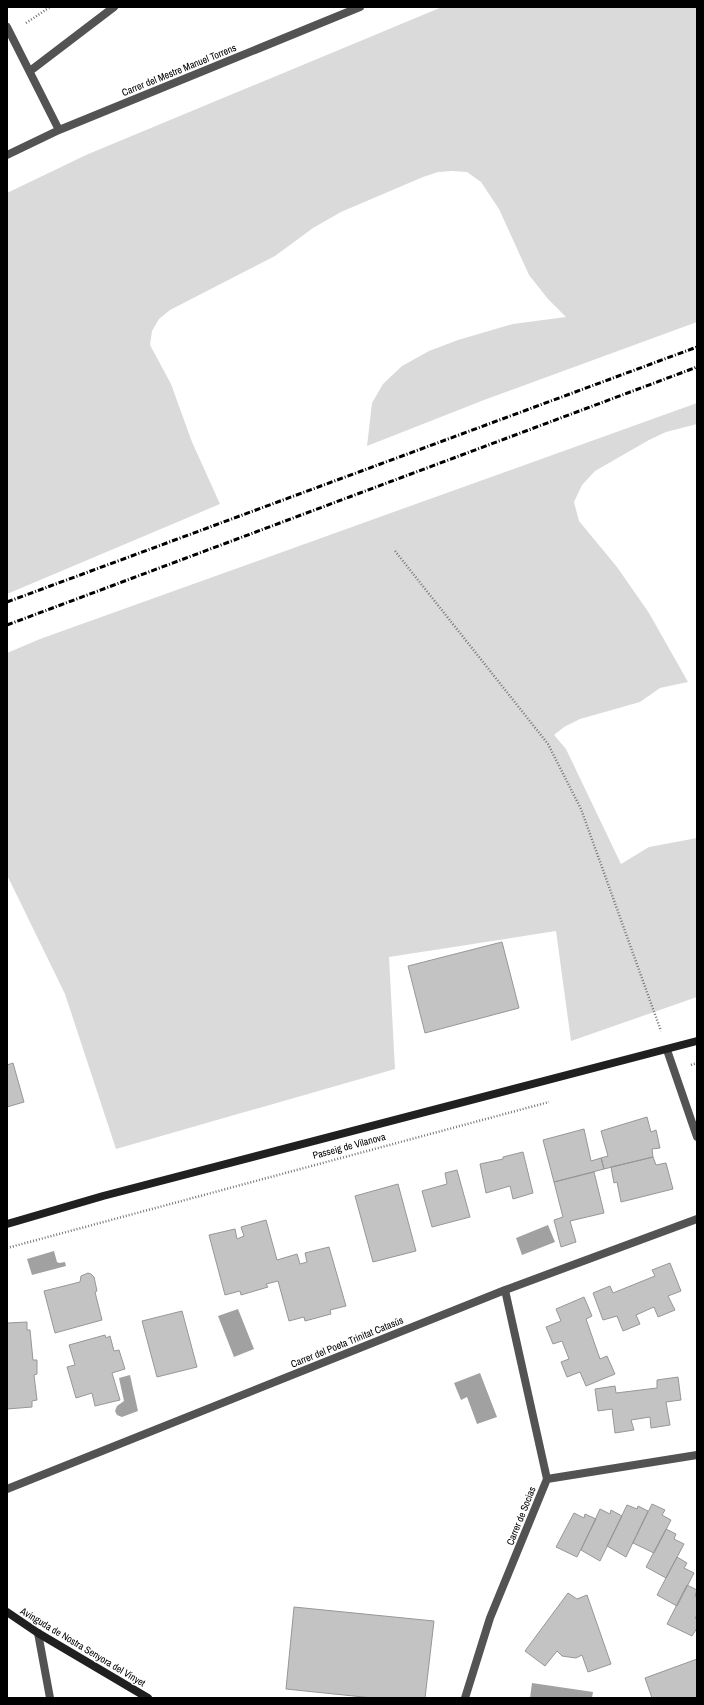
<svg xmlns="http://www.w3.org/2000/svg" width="704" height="1705" font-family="'Archivo Narrow',sans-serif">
<rect width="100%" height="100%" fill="#fff"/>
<path fill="#dadada" d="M442,7H697V322L484,400L367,446L372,403L383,384L402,366L429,351L458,340L513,324L566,317L548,299L529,275L499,209L481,182L467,172L452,171L438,172L423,177L341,212L313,228L275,256L170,310L159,319L152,331L150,345L171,384L192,442L220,504L7,594V193L86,155Z
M697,403V424L666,432L649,440L595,471L582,485L574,502L579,521L617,567L649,613L688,682L660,688L640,702L580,719L564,727L554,735L566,749L621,864L649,847L697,838V997L571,1041L556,931L389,957L395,1069L116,1149L65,994L7,875V653L40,639Z"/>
<path fill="#a1a1a1" d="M548,1225L555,1242L522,1255L516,1238Z
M54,1251L57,1262L59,1263L65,1262L66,1266L32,1275L27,1259Z
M238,1309L254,1349L234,1357L218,1316Z
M480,1373L497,1417L477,1424L467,1397L461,1400L454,1383Z
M130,1375L138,1411L122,1417L117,1415L115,1411L117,1406L124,1401L119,1378Z
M532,1683L593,1692L592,1698H530Z"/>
<path fill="#c3c3c3" stroke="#979797" d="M502,942L519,1008L425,1033L408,966Z
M13,1063L24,1102L7,1107V1065Z
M647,1117L651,1132L656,1130L660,1148L652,1149L653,1157L604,1169L601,1158L608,1156L601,1131Z
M584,1129L591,1161L601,1158L604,1169L554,1182L543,1140Z
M523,1152L533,1193L513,1199L510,1186L486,1193L480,1164L503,1159V1157Z
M653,1157L656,1165L666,1163L673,1189L621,1202L617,1182L614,1183L611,1167Z
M457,1170L470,1217L432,1227L422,1191L447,1184L445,1173Z
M594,1172L604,1213L570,1221L576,1242L561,1247L554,1220L563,1217L554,1182Z
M398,1184L416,1251L373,1262L355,1196Z
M266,1220L277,1260L297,1254L300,1264L307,1262L305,1253L329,1247L346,1306L330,1310L331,1314L305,1321L304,1317L289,1321L278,1281L266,1284L268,1287L241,1295L240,1291L225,1295L209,1235L235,1229L237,1239L244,1236L241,1227Z
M670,1263L681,1291L668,1296L675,1310L658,1317L654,1307L636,1315L640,1324L623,1331L617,1316L603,1320L593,1293L610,1286L613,1293L655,1276L652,1270Z
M88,1273L91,1274L94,1277L97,1291L95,1292L102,1320L55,1333L44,1291L80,1282L81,1276Z
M584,1297L592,1316L586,1319L600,1359L607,1356L615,1374L586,1386L580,1372L567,1377L561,1362L569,1359L562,1341L553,1344L546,1327L561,1321L556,1309Z
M182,1311L197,1367L157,1377L142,1321Z
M27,1322V1330H30L33,1360H37V1374L34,1375L37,1400L32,1401V1407L7,1409V1323Z
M105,1335L106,1338L110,1336L114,1351L119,1350L125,1369L112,1373L120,1400L95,1406L92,1393L76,1398L67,1367L75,1365L69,1345Z
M678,1377L681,1400L666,1402L670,1425L651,1428L650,1417L631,1420L634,1430L615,1433L612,1409L598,1411L595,1389L615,1386L616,1393L657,1388V1380Z
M652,1504L665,1510L662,1515L671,1520L654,1553L633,1543Z
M627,1505L637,1509L638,1506L648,1511L626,1557L607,1546Z
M600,1509L610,1514L611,1510L622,1516L600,1561L581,1550Z
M574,1513L584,1518L585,1514L596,1519L577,1557L556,1547Z
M666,1529L676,1534L674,1539L684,1544L666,1578L646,1567Z
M677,1557L687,1563L684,1568L694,1573L677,1606L657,1595Z
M687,1585L697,1590L695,1596L697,1597V1615L695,1618L697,1619V1628L692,1636L667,1624Z
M568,1593L577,1599L587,1595L611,1664L588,1672L582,1655L576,1658L562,1656L557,1651L545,1666L525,1651Z
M294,1607L434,1621L425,1698H373L286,1689Z
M697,1659V1698H652L645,1678Z"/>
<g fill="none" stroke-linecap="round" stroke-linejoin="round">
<path stroke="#757575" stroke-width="2.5" stroke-dasharray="1 2" stroke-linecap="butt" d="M26,23L50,7
M395,551L548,744L581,809L661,1031
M691,1065L697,1063
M7,1248L549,1102"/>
<path stroke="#535353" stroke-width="8" d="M7,27L59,130
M30,71L114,7
M7,155L59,130L360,7
M667,1050L697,1137
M547,1479L697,1455
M7,1489L505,1290L697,1219
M38,1633L50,1698
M465,1698L490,1618L547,1479L505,1290"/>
<path stroke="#202020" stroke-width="8" d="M7,1224L103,1196L697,1041
M7,1612L38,1633L148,1698"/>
<path stroke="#000" stroke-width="3" stroke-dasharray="6 2 1 2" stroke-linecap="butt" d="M7,602L697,347
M7,625L697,367"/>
</g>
<g text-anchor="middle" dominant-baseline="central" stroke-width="3" stroke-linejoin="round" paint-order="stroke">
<g font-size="10" fill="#000" stroke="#fff">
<text transform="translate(179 70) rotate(-22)">Carrer del Mestre Manuel Torrens</text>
<text transform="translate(349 1146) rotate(-15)">Passeig de Vilanova</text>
<text transform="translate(347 1342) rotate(-22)">Carrer del Poeta Trinitat Catasús</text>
<text transform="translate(521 1516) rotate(-68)">Carrer de Socias</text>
<text transform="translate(83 1647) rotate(31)">Avinguda de Nostra Senyora del Vinyet</text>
</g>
</g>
<rect width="704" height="1705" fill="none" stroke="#000000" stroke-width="16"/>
</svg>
